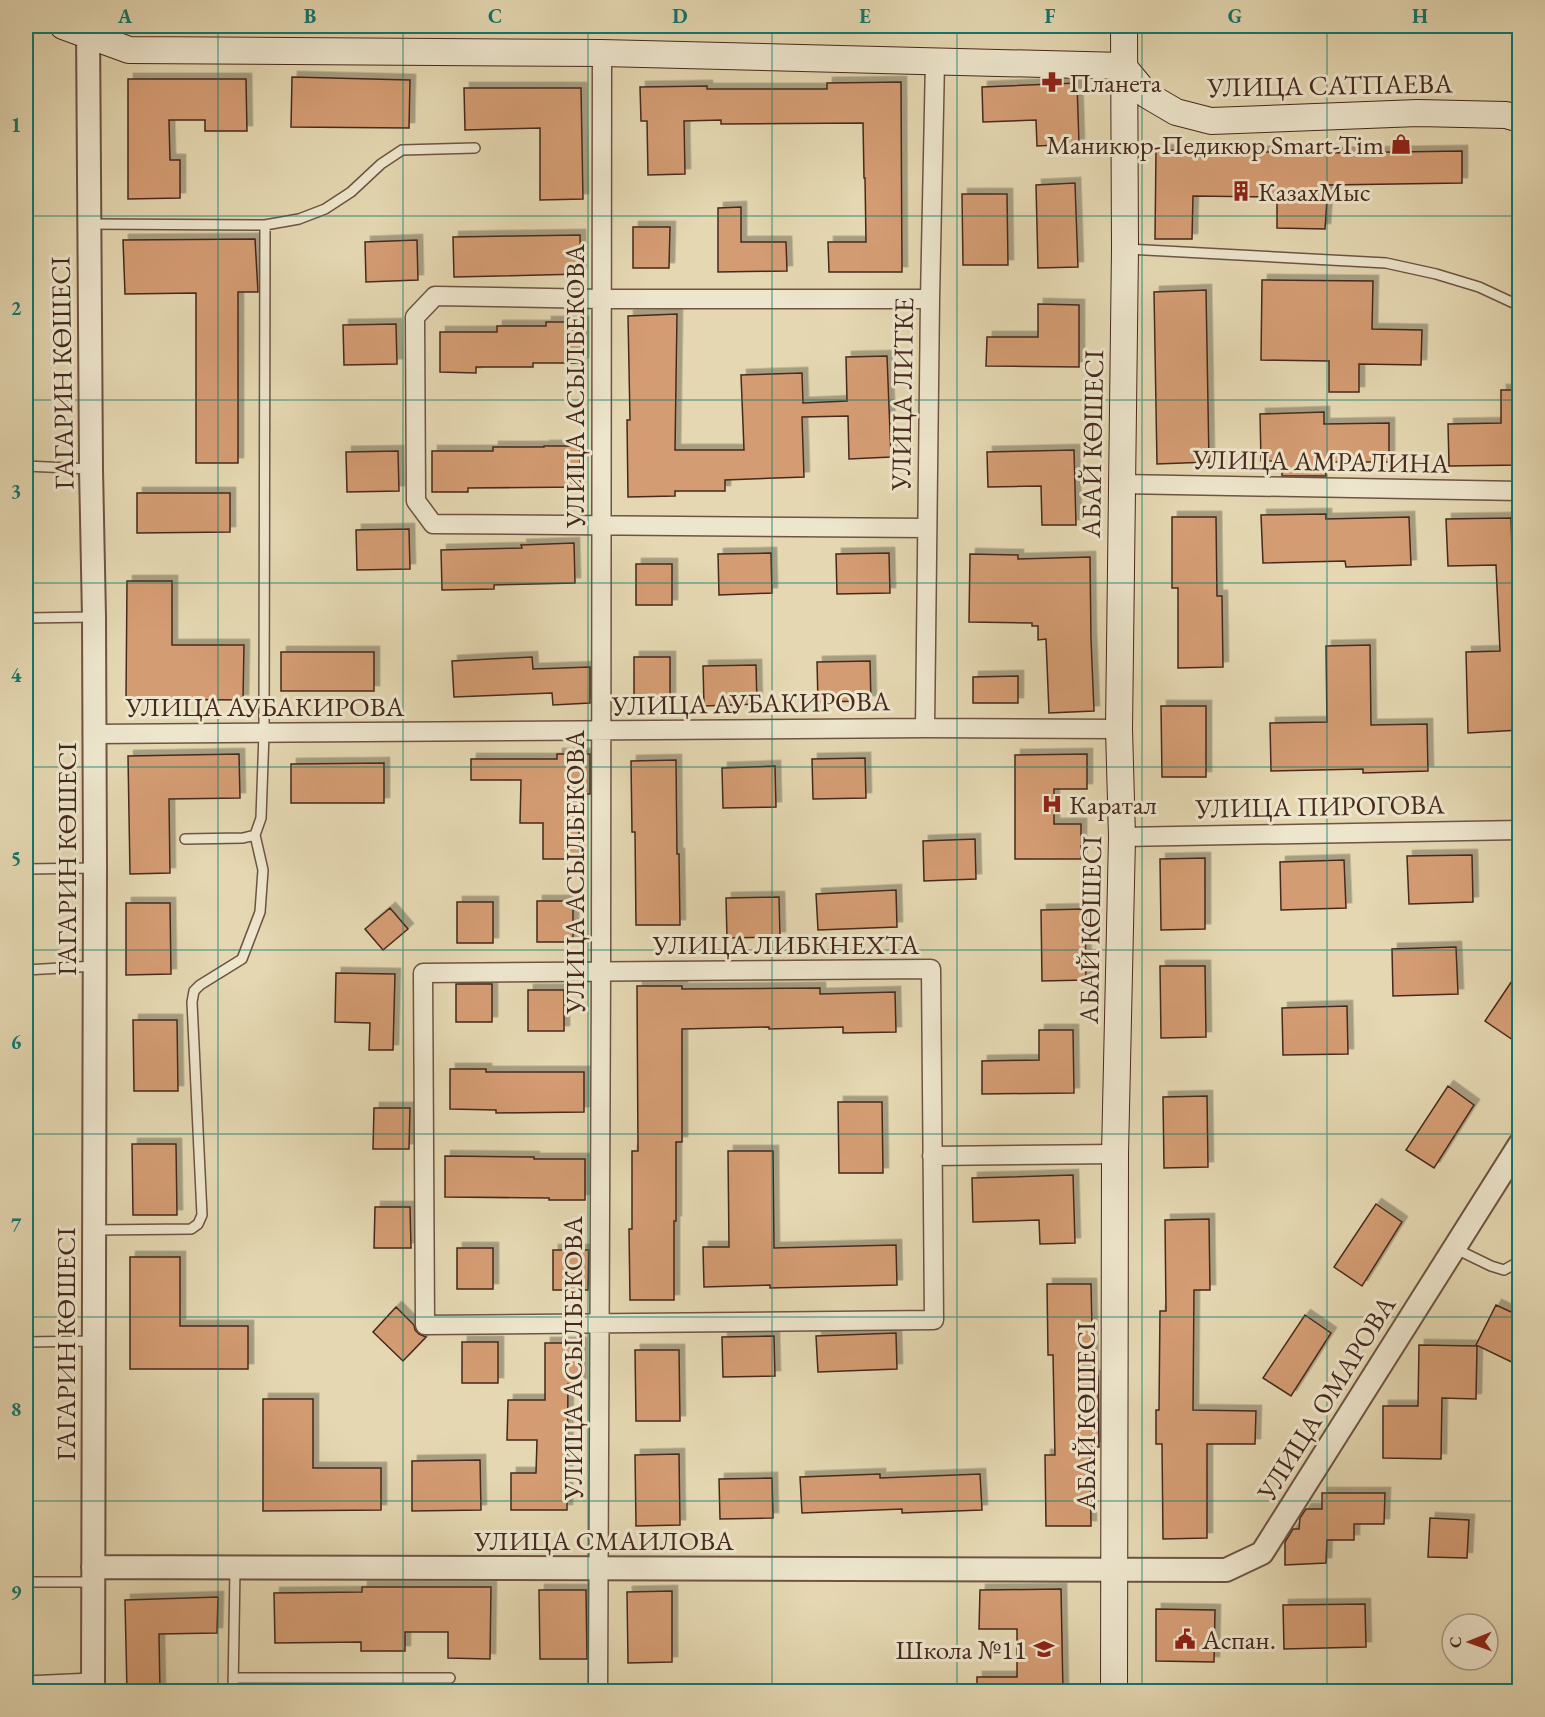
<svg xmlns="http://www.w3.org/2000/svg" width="1545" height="1717" font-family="'EB Garamond',serif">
<defs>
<filter id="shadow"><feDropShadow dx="5.5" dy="-5.5" stdDeviation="0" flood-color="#0004"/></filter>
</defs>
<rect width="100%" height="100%" fill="#e4d7b1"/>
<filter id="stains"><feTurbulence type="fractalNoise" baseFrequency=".00333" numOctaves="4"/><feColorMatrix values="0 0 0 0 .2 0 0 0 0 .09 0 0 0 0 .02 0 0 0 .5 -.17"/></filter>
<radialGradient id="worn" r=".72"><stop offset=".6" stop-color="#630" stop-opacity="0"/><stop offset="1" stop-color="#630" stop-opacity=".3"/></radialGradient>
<path fill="#d49c73" stroke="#46291c" stroke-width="1.5" filter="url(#shadow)" d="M292,77L410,80L409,128L291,127Z
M128,79H246L247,131H205V120H169L170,160H180V198L128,199Z
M901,82L902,272H829L828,242H866L865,178H864L863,123L721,124V120L684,121L685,174L648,175L647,121H641L640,87L707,86V89H827V83Z
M1077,83L1079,144L1037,146L1036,120L983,122L982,87Z
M464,88H581L583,199L540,200V128L465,130Z
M1156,150L1327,153L1462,151V183L1328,185L1325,229L1277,228V197L1193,196L1192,239H1155Z
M1075,183L1078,267L1038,268L1036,185Z
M962,194H1007L1008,265H963Z
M741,207V242H786L787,271L718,272V208Z
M633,227H670L669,268H633Z
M580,235L581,274L454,277L453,237Z
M255,239L258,292H238V463H196V293L125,294L123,240Z
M417,240L418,280L366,282L365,242Z
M1262,280L1373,281L1372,329L1422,330L1421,365L1359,364V392H1329V361L1261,360Z
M1206,290L1209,462L1157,464L1154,292Z
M1038,304L1079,305V367L986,366L987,337H1038Z
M677,314L675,450H744L741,375L802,373L803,403L847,401L846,357L887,356L891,457L849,459L848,416L802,417L804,477L725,480V491H675V496L628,497L627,420H630L628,316Z
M546,322H583V363H533V367H476V373L440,372V332H497V326H546Z
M396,324L397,364L344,365L343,325Z
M1501,390H1520V465L1449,466L1448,424L1501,423Z
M1324,412V424L1389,423V462H1325L1326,476H1282V461H1261L1260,414Z
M544,446H580V487L468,488V492H432V451H493V447H544Z
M1074,450L1076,525H1042L1041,486L988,487L987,452Z
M398,451L399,491L347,492L346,452Z
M137,493H230V532L137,533Z
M1326,514V519L1409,517L1411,565L1346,567L1345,561L1263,563L1261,515Z
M1172,517H1216L1217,596H1222L1223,667L1178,668V588H1172Z
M1511,518L1513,581L1520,580V730L1468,733L1466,652L1500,651L1496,565L1448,566L1446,519Z
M409,529L410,569L357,570L356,530Z
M574,543L575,583L494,585V589L442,590L441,550L522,548L521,545Z
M771,553L772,593L719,595L718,554Z
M889,553L890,593L837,594L836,554Z
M970,554L1018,555V559L1090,557L1091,639L1094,711L1049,713L1046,639L1038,640V626H1032V623L969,622Z
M636,564H672V605H636Z
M127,581H172V645H244L243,700L126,699Z
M1370,645L1371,725L1427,724L1428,771L1363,773V769L1271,771L1270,723L1327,722L1326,646Z
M281,652H374V691H281Z
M532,657L533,669L590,667V703L553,705L552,693L454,697L452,661Z
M634,657H670V698H634Z
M870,661L871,701L818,702L817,662Z
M756,665L757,704L704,706L703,666Z
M1018,676V703H973V677Z
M1161,706H1206V777H1162Z
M239,754L240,798L169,799L170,873L130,874L128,756Z
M557,754H590V794H579V859H543V823H520L521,780H471V759H557Z
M1087,754V789H1054V824H1081V859H1015V755Z
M865,758L866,798L813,799L812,759Z
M676,760L677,854H679L680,925H636L635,832H632L631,761Z
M384,763V803H291V764Z
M775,766L776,807L723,808L722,768Z
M975,839L976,879L924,881L923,841Z
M1472,855L1473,902L1409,904L1407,856Z
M1205,858V929L1161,930L1160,859Z
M1344,860L1346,908L1281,910L1280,862Z
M896,890L897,927L818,930L816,894Z
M779,897L780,937L727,938L726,898Z
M537,901H573V942H537Z
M457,902H493V943H457Z
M126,903H170L171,974L126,975Z
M390,908L408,929L383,950L365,929Z
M1085,909L1086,980L1042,981L1041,910Z
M1456,947L1458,994L1393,996L1392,949Z
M1160,966H1205L1206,1037L1161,1038Z
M1520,969V1029L1513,1040L1485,1021Z
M336,973L395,974L393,1050H369L370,1023L335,1022Z
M456,984H492V1022H456Z
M637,986H682V989L820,988V994L895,992L896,1032L843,1033V1027L769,1029V1027L682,1029V1142H676V1221H674V1300H630L629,1229H632V1151H638Z
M528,990H564V1031H528Z
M1347,1006L1348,1054L1283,1055L1282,1008Z
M133,1020H177L178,1091H134Z
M1039,1030H1073L1074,1093L982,1094V1061L1039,1060Z
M450,1069H486V1072H584V1112L496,1113V1110L450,1109Z
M1448,1086L1474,1105L1434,1168L1406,1150Z
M1207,1096L1208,1167L1164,1168L1163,1097Z
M838,1102H882L883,1173H839Z
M374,1108H410L409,1149H373Z
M132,1144H176L177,1215H133Z
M728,1151H773L774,1248L896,1245L897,1285L770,1288V1285L704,1287L703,1247H729Z
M445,1156L534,1157V1159H585V1200H549V1198L445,1197Z
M1073,1175L1075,1243L1040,1244L1039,1220L973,1222L972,1178Z
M1376,1204L1402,1222L1362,1286L1334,1267Z
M375,1207H410L411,1248H374Z
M1209,1219L1210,1290H1194L1193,1410L1256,1411L1255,1444H1207V1538L1163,1539L1162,1444H1156V1410H1159L1160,1311H1166L1165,1220Z
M457,1248H493V1289H457Z
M553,1250H589L588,1290H553Z
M130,1257H180V1326H248V1369H130Z
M1047,1284H1091L1093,1376H1098L1099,1447H1090L1091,1526H1046L1045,1455H1055L1053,1355H1048Z
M1496,1305L1520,1316V1366L1476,1345Z
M396,1307L414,1325L415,1330L419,1334L426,1337L403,1361L373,1332Z
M1305,1315L1331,1333L1291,1396L1263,1378Z
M896,1333L897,1369L818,1372L816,1336Z
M774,1336L775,1376L723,1377L722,1337Z
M462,1342H498V1383H462Z
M545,1343H581V1384H568L567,1510H511V1473H536L537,1440H507L508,1400H545Z
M1419,1345L1477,1346L1476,1399L1442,1398L1441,1459L1383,1458V1406H1418Z
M635,1350H679L680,1421H636Z
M263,1399H313V1468H381V1510L263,1511Z
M679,1454L680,1525L636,1526L635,1455Z
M480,1460L481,1510L412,1511V1461Z
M880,1474V1478L980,1474L982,1510L902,1513V1509L802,1513L800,1477Z
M772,1478L773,1518L720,1519L719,1479Z
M1322,1493H1385L1384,1524H1354V1540H1327L1326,1563L1285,1565V1542L1293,1529H1299L1300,1518L1306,1509H1322Z
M1430,1518L1469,1520L1467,1558L1428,1557Z
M362,1587H491L490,1659L448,1658V1632H405V1651H361V1642L275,1643L274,1593L362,1592Z
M1061,1589L1063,1692H977V1677H1017V1629H979L980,1590Z
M539,1590H586L587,1659H540Z
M672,1591V1662L628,1663L627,1592Z
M218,1597L217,1633L159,1634L160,1692H127L125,1600Z
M1365,1604L1366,1647L1284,1649L1283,1605Z
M1156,1609L1215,1610L1214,1662L1156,1661Z"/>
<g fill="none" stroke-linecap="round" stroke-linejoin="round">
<g stroke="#6e5441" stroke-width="12">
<path id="service" d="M89,224L265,225L299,219L325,209L351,192L381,164L402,150L475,148
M1127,249L1386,263L1436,274L1479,287L1520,306
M26,466L91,469
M26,618L94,617
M185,839L243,838L255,835L261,818L264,733L265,225
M26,869L95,868
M26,970L95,966
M94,1230L191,1229L198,1224L202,1215L192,1002L194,991L200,985L242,959L260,912L263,870L255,835
M1454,1248L1491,1266L1504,1270L1520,1261
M26,1342L94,1341
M26,1582H93
M233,1678H450
M26,1681L92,1678
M233,1692L235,1568"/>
</g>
<g stroke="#6e5441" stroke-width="21">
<path id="minor" d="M1121,484L1520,491
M927,528L433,524L416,501L415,317L435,296L601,299H930
M925,728L930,299L935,61
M95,734L925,728L1119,729
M1122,837L1520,830
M931,969L934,1320L425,1325L423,973Z
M932,1156L1115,1154
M598,1692L601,972L602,53"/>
</g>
<g stroke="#6e5441" stroke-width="26">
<path id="tertiary" d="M88,26L91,469L94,617L95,868L93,1692
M93,1567L1226,1570L1262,1553L1520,1144"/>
</g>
<g stroke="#46291c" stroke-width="28">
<path id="secondary" d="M63,26L129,50L602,53L1123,66L1147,95L1176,112L1211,121L1418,113L1506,115L1520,119
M1114,1692L1115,1154L1122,837L1119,729L1125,249L1124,26"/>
</g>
<use href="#service" stroke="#ede5cc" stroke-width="9"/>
<use href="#minor" stroke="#ede5cc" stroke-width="18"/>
<use href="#tertiary" stroke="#ede5cc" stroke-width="22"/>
<use href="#secondary" stroke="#ede5cc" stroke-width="26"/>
</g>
<path fill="none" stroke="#0f766e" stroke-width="1.5" stroke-opacity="0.55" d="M218,26V1692M403,26V1692M588,26V1692M772,26V1692M957,26V1692M1142,26V1692M1327,26V1692M26,216H1520M26,400H1520M26,583H1520M26,767H1520M26,950H1520M26,1134H1520M26,1317H1520M26,1501H1520"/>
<defs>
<g id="pharmacy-bare" transform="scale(1.62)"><path d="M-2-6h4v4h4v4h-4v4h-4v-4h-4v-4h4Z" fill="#8f2418" stroke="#ede5cc" stroke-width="2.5" paint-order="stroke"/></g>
<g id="shop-bare" transform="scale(1.62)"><path d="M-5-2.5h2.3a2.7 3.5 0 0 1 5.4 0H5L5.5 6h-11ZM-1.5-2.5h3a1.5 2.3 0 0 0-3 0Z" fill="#8f2418" stroke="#ede5cc" stroke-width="2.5" paint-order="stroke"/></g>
<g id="building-bare" transform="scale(1.62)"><path d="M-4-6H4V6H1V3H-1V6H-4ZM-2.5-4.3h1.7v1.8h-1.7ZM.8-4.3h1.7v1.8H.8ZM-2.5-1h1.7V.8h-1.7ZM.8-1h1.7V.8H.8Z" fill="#8f2418" stroke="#ede5cc" stroke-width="2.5" paint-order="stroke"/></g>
<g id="hospital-bare" transform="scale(1.62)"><path d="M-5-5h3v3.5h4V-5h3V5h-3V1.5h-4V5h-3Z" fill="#8f2418" stroke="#ede5cc" stroke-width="2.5" paint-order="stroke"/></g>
<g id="civic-bare" transform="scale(1.62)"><path d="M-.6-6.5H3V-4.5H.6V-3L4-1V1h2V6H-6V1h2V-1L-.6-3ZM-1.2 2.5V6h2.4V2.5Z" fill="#8f2418" stroke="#ede5cc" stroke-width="2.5" paint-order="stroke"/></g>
<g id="school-bare" transform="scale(1.62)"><path d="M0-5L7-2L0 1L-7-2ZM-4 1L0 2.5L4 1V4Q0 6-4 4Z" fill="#8f2418" stroke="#ede5cc" stroke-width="2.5" paint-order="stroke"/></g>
</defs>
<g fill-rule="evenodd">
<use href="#pharmacy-bare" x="1052" y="82"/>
<use href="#shop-bare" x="1401" y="144"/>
<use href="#building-bare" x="1241" y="191"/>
<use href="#hospital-bare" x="1052" y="804"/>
<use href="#civic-bare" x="1185" y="1639"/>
<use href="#school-bare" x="1044" y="1649"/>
</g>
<g text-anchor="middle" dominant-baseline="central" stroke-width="6" stroke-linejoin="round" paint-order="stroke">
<g font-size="27" fill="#46291c" stroke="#ede5cc" text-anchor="start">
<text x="1069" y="82">Планета</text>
<text x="1384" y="144" text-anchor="end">Маникюр-Педикюр Smart-Tim</text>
<text x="1258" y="191">КазахМыс</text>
<text x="1069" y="804">Каратал</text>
<text x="1202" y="1639">Аспан.</text>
<text x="1027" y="1649" text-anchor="end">Школа №11</text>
</g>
<g font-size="27" fill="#46291c" stroke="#ede5cc">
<text transform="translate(1330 85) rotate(-1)">УЛИЦА САТПАЕВА</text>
<text transform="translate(62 373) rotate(-91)">ГАГАРИН КӨШЕСІ</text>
<text transform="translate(574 386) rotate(-90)">УЛИЦА АСЫЛБЕКОВА</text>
<text transform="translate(902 394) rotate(-89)">УЛИЦА ЛИТКЕ</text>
<text transform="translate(1092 444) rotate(-89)">АБАЙ КӨШЕСІ</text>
<text transform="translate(1321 461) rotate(1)">УЛИЦА АМРАЛИНА</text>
<text transform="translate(751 703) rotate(-1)">УЛИЦА АУБАКИРОВА</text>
<text x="265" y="706">УЛИЦА АУБАКИРОВА</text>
<text transform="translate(1320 806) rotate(-1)">УЛИЦА ПИРОГОВА</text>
<text transform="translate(66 859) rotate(-90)">ГАГАРИН КӨШЕСІ</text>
<text transform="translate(574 872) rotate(-90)">УЛИЦА АСЫЛБЕКОВА</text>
<text transform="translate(1090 930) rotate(-89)">АБАЙ КӨШЕСІ</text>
<text x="786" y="944">УЛИЦА ЛИБКНЕХТА</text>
<text transform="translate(65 1344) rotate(-90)">ГАГАРИН КӨШЕСІ</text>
<text transform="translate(572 1358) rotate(-90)">УЛИЦА АСЫЛБЕКОВА</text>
<text transform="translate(1326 1398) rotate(-58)">УЛИЦА ОМАРОВА</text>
<text transform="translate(1085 1416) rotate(-90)">АБАЙ КӨШЕСІ</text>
<text x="604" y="1540">УЛИЦА СМАИЛОВА</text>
</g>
</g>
<rect width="1545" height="1717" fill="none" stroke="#e4d7b1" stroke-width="66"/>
<g transform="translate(1470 1642) rotate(269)"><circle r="28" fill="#ede5cc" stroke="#aa9a86" stroke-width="1.5"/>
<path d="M0-4.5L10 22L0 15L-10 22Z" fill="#8f2418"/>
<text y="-9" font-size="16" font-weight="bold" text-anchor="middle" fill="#46291c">С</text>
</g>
<rect x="33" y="33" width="1479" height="1651" fill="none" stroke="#0f766e" stroke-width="2"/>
<g font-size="20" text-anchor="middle" font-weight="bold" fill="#0f766e">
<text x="125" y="23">A</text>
<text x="310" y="23">B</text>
<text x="495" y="23">C</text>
<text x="680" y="23">D</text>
<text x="865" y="23">E</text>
<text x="1050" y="23">F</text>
<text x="1235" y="23">G</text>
<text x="1420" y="23">H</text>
<text x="16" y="132">1</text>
<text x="16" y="315">2</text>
<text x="16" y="498">3</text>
<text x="16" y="682">4</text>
<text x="16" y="865">5</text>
<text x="16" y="1049">6</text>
<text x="16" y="1232">7</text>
<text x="16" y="1416">8</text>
<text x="16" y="1599">9</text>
</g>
<rect width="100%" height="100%" filter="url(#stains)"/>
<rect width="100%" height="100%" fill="url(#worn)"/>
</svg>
